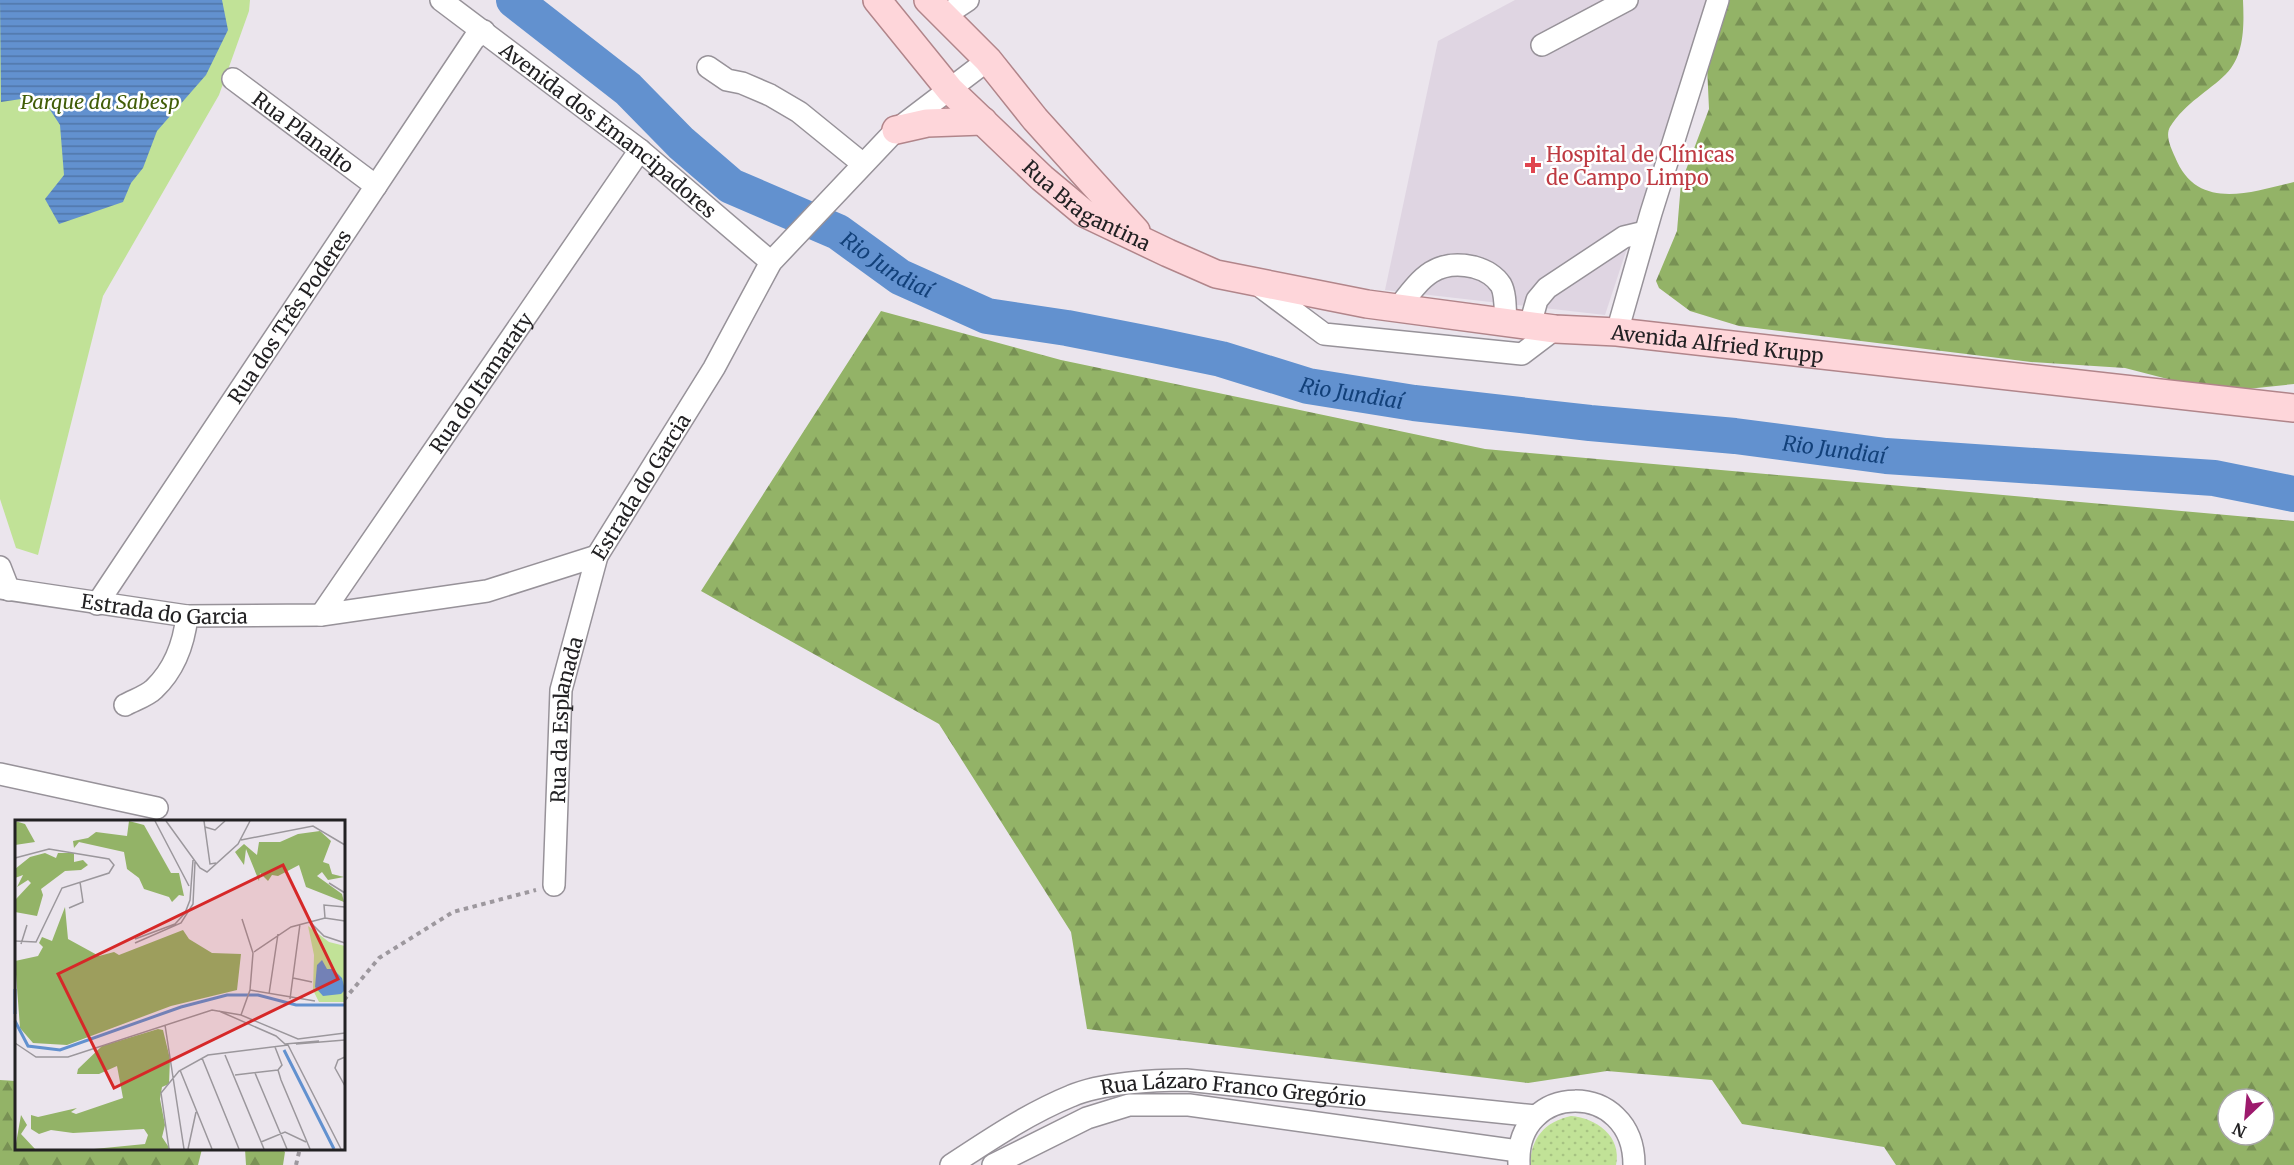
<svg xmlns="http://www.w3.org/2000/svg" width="2294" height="1165" font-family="Merriweather,serif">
<defs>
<pattern id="grass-dots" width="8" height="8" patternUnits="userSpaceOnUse" patternTransform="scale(1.5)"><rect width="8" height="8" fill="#c1e297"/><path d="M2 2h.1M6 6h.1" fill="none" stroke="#a6c282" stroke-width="1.8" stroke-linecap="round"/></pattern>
<pattern id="forest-firs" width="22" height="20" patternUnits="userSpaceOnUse" patternTransform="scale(1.5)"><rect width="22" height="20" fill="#93b367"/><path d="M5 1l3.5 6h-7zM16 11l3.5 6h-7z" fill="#789154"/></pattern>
<pattern id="water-rules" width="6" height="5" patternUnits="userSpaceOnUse" patternTransform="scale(1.5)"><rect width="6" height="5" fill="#6291cf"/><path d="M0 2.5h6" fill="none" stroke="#5076a8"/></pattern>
</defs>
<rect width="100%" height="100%" fill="#ebe5ed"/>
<path fill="#dfd5e2" d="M1515,0H1709L1605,315L1385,290L1438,41Z"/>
<path fill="url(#grass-dots)" d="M1571,1116C1596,1118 1622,1136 1616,1165H1530C1531,1138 1544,1122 1571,1116Z"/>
<path fill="url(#forest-firs)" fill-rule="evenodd" d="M1715,0H2243C2244,24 2245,55 2226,74C2208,92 2186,102 2170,127C2165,136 2171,148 2175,157C2197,212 2251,192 2294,182V384L2218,392L2125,368L2031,362L1739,326L1690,311L1659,288L1656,281L1677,231L1681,183L1709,109L1706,44Z
M881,311L1061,360L1485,449L2294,521V1165H1896L1884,1147L1742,1124L1712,1080L1607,1071L1528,1083L1087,1029L1071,932L939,724L701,591ZM2228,1099H2264V1135H2228Z
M0,1080L16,1081V1148L202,1149L198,1165H0Z
M245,1149H282L285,1152L283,1165H246Z"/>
<path fill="#c1e297" d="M0,0H250L249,11L219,95L103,296L38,555L16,548L0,499Z"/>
<path fill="url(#water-rules)" d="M0,0H222L228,30L206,75L157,131L143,168L131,183L123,202L59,224L45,199L64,175L60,125L41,96L1,102Z"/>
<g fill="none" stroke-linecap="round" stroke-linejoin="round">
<path stroke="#6291cf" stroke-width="36" id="s1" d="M514,0L628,89L681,143L731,186L838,232L900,277L987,316L1067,328L1154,345L1221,359L1308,386L1414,403L1590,423L1735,436L1886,456L2214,478L2294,494"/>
<g stroke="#979299" stroke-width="24">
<g id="minor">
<path id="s2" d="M441,0L640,150L771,262"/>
<path d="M944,16L968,0"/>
<path d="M1542,45L1627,0"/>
<path d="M708,67L727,80L742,83L770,95L799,112L863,164"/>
<path id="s3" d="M233,79L376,186"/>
<path d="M1257,284L1324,334L1522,354L1555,329"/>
<path d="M1398,308C1420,280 1434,258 1474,267C1485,270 1495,276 1501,285C1506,294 1505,312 1506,323"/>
<path d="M1530,325L1537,300L1547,288L1624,237L1645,232"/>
<path d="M1617,332L1651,213L1718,0"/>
<path d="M0,567L9,590"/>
<path id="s4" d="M0,588L187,616L321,615L487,591L597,556"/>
<path id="s5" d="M97,604L474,39L484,31"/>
<path id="s6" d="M321,615L640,150"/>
<path d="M125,705C134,700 147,696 154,689C175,669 184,643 187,616"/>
<path d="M0,774L157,808"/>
<path id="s7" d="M554,885L561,690L597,556L714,368L771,262L896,130L988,60"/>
<path d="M1519,1164C1515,1081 1634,1079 1634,1165"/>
<path id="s8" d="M951,1165C989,1140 1029,1113 1071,1096C1101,1083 1154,1080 1186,1080L1536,1116"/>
<path d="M993,1165L1087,1118L1129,1105H1189L1518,1151"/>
</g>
</g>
<g stroke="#b1858a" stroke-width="30">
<g id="major">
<path id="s9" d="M877,0L950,90L1042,178L1084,213L1168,253L1216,274L1367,304L1555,329L1617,332L2294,408"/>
<path d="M928,0L988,60L1035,119L1136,231"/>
<path d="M896,130L927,123L983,121"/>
</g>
</g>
<path stroke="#9d989e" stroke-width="4" stroke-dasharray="4.5 4.5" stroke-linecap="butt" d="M344,1000L379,958L453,912L536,890
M296,1165L300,1148"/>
<use href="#minor" stroke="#fff" stroke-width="21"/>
<use href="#major" stroke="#fed6da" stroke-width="27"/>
</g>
<path fill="#e0444e" stroke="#fff" stroke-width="2" d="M1530 156h6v6h6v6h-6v6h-6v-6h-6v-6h6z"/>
<g text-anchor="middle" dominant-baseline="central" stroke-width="5" stroke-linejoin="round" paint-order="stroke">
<g font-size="20" font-style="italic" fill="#415d08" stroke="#fff">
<text x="100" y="101">Parque da Sabesp</text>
</g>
<g font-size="20" fill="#222123" stroke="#fff">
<text stroke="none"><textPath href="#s2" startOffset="212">Avenida dos Emancipadores</textPath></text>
<text stroke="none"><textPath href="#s3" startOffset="88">Rua Planalto</textPath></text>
<text stroke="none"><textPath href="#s9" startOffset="296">Rua Bragantina</textPath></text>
<text stroke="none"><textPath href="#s5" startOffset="346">Rua dos Três Poderes</textPath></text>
<text stroke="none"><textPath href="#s9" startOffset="950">Avenida Alfried Krupp</textPath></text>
<text stroke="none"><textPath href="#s6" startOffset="282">Rua do Itamaraty</textPath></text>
<text stroke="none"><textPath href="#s7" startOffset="416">Estrada do Garcia</textPath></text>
<text stroke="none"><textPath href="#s4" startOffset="166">Estrada do Garcia</textPath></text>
<text stroke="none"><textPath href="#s7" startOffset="166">Rua da Esplanada</textPath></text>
<text stroke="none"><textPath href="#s8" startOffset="303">Rua Lázaro Franco Gregório</textPath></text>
</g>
<g font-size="20" fill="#be3a42" stroke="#fff" text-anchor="start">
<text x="1546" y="154">Hospital de Clínicas<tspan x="1546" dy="23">de Campo Limpo</tspan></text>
</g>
<g font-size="21" font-style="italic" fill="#124079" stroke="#fff">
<text stroke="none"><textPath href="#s1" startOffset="462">Rio Jundiaí</textPath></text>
<text stroke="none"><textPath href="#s1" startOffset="948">Rio Jundiaí</textPath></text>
<text stroke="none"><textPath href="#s1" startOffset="1434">Rio Jundiaí</textPath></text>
</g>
</g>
<g transform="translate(15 820)">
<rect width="330" height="330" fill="#ebe5ed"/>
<path d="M0,1L10,4L20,22L0,25ZM114,1L129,5L156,53H164L169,76L164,75L157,82L154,77L129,69L124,58L112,49L109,32L64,22L59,28L58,21L73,18L81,12L112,16ZM305,11L316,21L308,42L314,44L317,54L329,57L313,60L307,52L302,56L327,74L329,82L291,67L284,45L263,56L257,55L253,61L245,53L244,61L231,29L229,45L220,32L229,24L242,35L244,22H265L283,14ZM30,33L41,38L43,33H59V42L68,40L73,45L66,50L50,51L26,69L28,75L22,96L0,92L1,79L16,63L13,60L2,67L8,55L0,58V49L15,37ZM50,87L53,119L84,136L99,132L104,135L168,110L174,119L197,133L226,134L222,170L156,186L52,225L18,223L5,208L0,141L23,136L28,127L24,123L27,117L37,121ZM143,209L148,210L155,239L154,264L147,267L145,279L150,305L147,317L155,329H79L130,324L133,315L129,309L58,313L36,310L24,314L16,309V295L23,297L62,288L56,292L61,294L108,278L102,246L84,254H62L63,249L87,226ZM6,295L12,305L6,314L20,329H0Z" fill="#93b367"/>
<path d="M293,106L314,122L330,126V182H304L298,170L299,135Z" fill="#c1e297"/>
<path d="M307,140L312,149H318L327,158L330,170L326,174L308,176L300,167L302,145Z" fill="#6291cf"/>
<path fill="none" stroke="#6291cf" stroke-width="3" d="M0,169V194M0,201L13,226L45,230L166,187L212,175H243L281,185H330M269,230L319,329"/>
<path fill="none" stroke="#9b979c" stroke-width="1.5" d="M140,1L174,66M151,1L185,48L192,52L223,24L235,1M189,1L195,44L201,43M190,7L200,10L210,1M226,20L298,6L330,25M0,38L34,29L94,39L99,45L94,53L47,68L21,122L0,121M314,63L330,73M54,88L68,82L65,62M310,98L309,85L330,87M294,101L309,116L330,123M120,119L160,104L170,93L175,80L178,40M120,123L166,103L178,84L180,42M6,124L12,105M239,132L276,107L310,98L330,101M278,158L297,162M235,170L300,181M254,174L263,114M275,179L285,104M204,191L261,216L270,224L304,221M226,195L235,170L238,133L227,99M150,205L169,329M0,223L21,237H53L197,190L226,195L283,219L330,213M281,224L330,220M260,227L267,245L263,250L266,260L295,329M210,235L249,329M330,237L323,240L320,248L330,266M187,238L224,329M165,250L197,329M240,253L272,329M220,255L263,250M246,322L270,312L291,322M154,329L146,273L164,251L193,235L273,225L326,329M173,329L181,292"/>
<path fill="#d62828" fill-opacity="0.15" stroke="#d62828" stroke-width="3" d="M268,45L323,159L99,268L43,154Z"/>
<rect width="330" height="330" fill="none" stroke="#222123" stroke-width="3"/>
</g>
<g transform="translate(2246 1117) rotate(206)"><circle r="28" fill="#ffffff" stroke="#a7a6a7" stroke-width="1.5"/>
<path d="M0-4.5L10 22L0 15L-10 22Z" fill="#9d1a6d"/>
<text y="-9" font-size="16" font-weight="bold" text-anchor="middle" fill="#222123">N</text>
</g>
</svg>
